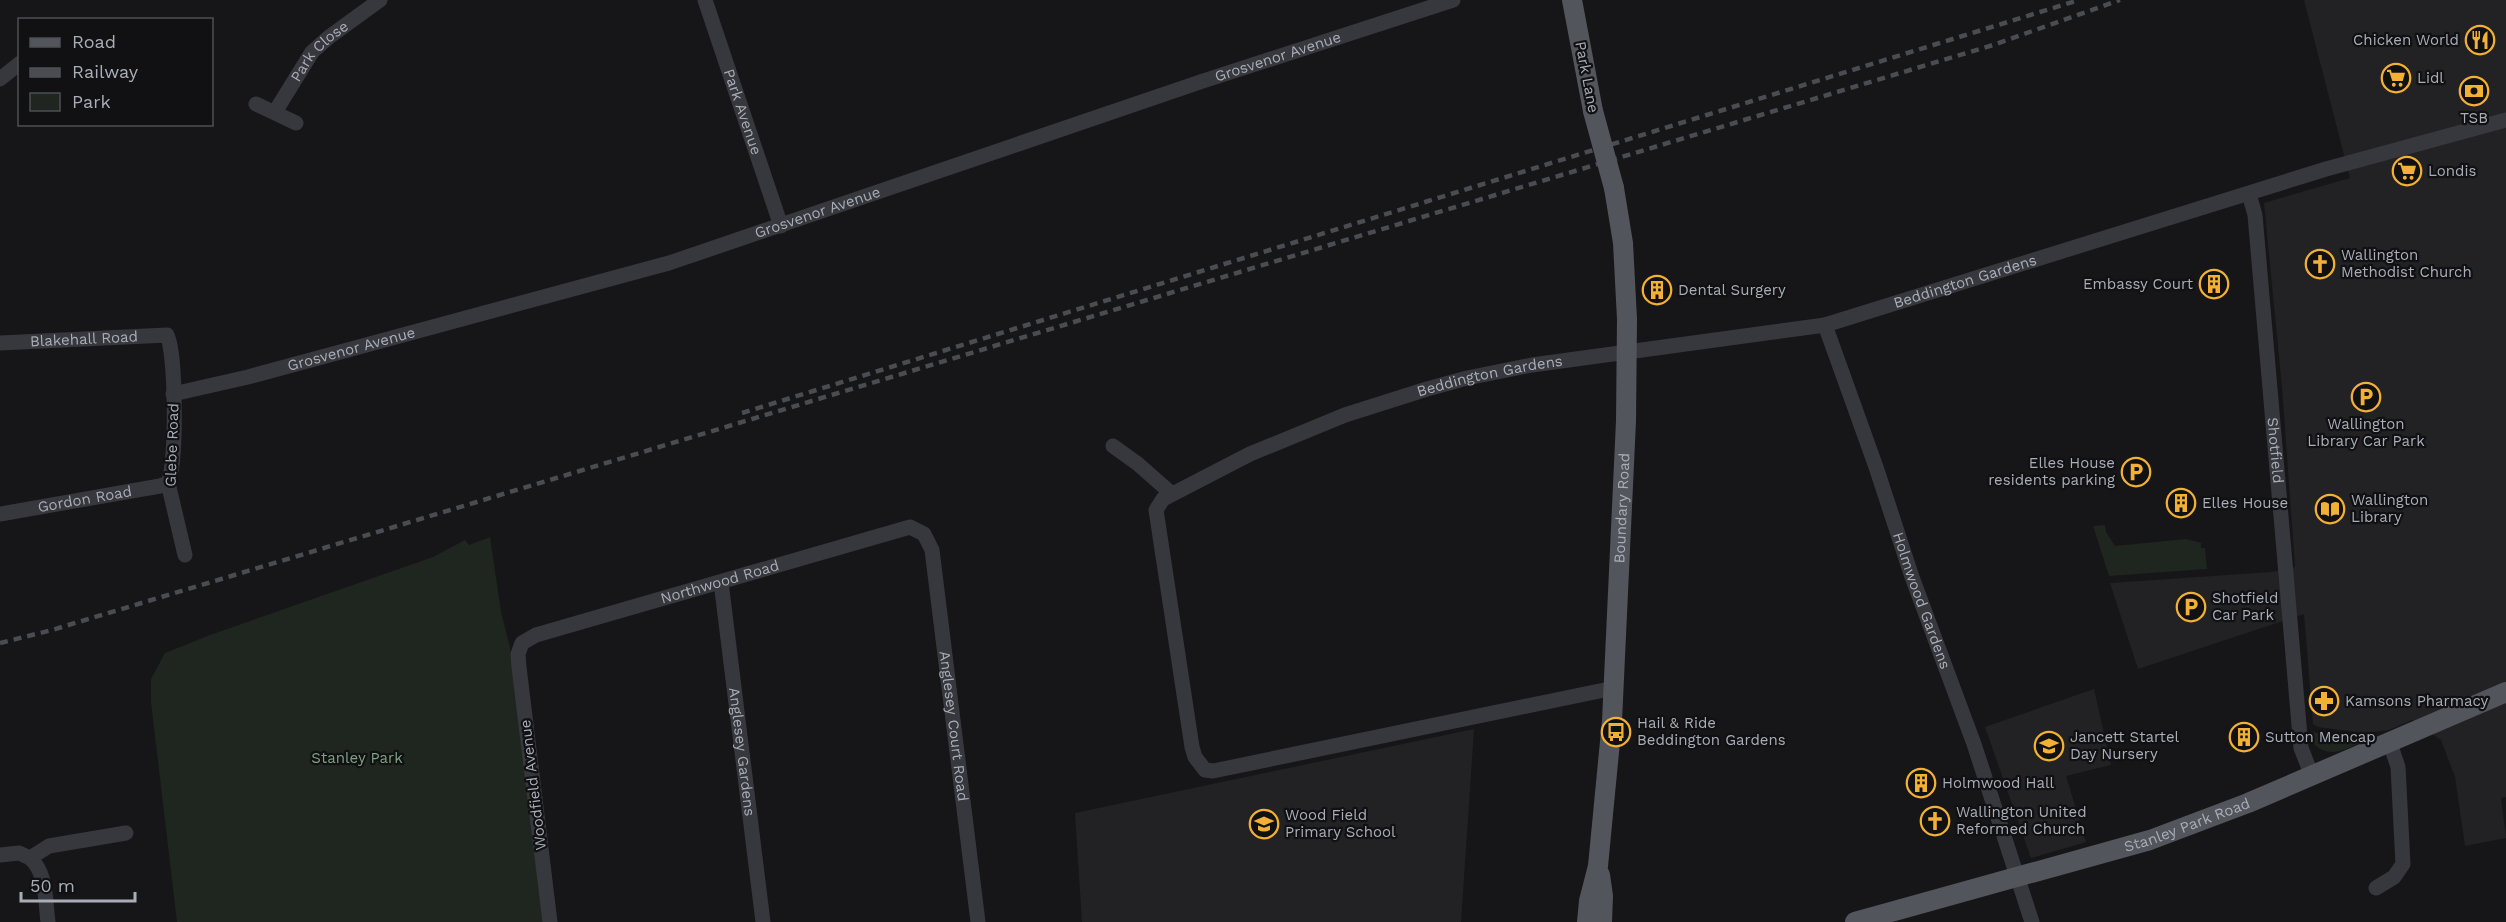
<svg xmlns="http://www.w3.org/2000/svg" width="2506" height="922" font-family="'Work Sans',sans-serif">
<rect width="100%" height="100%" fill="#161618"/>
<path fill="#222225" d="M2304,0H2506V797L2501,798L2506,838L2465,846L2455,777L2441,740L2412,720L2389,730L2366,733L2318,727L2313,724L2304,614L2138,669L2110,583L2272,572L2295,567L2282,387L2264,203L2350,178Z
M2094,689L2111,765L2066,776L2086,842L2031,858L1985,727Z
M1474,729L1461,922H1082L1075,813Z"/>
<path fill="#1e261f" d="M2105,525L2106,532L2115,546L2186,539L2201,543V548H2205L2207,569L2109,576L2093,526Z
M490,537L501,612L510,647L544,922H177L151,702V679L165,653L210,635L433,557L465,540L469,545Z
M2309,732L2358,738L2360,743C2344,750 2330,758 2315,745Z"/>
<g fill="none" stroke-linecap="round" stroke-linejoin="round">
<g stroke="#37383d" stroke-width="15">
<path id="s1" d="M705,0L781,226"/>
<path d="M0,79L20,63"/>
<path d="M256,104L296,123"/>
<path id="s2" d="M275,112L312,52L329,37L380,0"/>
<path id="s3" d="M2249,194L2255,215L2301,748L2312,776"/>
<path id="s4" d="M1825,325L1876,467L1912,577L1974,744L2032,922"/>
<path id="s5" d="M0,343L167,335C176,353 177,464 168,483L185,555"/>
<path id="s6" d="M173,394L248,377L669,263L1203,81L1453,0"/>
<path d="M1113,446L1138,464L1172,494"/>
<path id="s7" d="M0,514L160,486L168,483"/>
<path id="s8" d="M721,582L763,922"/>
<path id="s9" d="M1614,688L1213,771L1205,770L1195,757L1192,747L1156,510L1163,499L1250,454L1345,415L1427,389L1467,378L1532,365L1825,325L2326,169L2506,120"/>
<path d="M0,855L19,853L30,858L49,846L126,833"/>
<path d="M30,858C47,873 45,900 48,922"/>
<path d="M2376,888L2394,877L2403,864L2398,767L2390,743"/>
<path id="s10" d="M550,922L519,667L518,654L522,643L536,635L910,527L924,534L932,550L978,922"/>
</g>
<g stroke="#53555c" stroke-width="20">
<path d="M1572,0L1593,111"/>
<path d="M1600,875L1603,896L1602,922"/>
<path id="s11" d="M1587,922L1589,901L1598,866L1612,721L1626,421L1627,319L1623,243L1614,188"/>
<path id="s12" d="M1855,922L2150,840L2248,803L2506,692"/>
</g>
<path stroke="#4a4c52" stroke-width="4.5" stroke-dasharray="8 6" stroke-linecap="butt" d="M742,413L2079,0
M0,643L52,630L1993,45L2120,0"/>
<path stroke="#53555c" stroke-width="20" d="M1593,111L1614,188"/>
</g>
<defs>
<g id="restaurant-ring" transform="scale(1.5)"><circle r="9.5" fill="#111113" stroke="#f2b134" stroke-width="1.5"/><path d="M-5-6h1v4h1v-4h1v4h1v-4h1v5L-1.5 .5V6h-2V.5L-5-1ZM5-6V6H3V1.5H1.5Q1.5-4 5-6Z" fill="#f2b134"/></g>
<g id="supermarket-ring" transform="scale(1.5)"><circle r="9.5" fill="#111113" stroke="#f2b134" stroke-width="1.5"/><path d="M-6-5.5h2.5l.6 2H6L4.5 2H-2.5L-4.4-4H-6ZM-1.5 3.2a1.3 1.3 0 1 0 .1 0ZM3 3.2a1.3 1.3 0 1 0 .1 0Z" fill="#f2b134"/></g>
<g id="bank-ring" transform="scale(1.5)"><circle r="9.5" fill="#111113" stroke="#f2b134" stroke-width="1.5"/><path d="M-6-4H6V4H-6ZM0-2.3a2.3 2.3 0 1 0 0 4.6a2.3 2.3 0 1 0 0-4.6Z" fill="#f2b134"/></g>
<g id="church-ring" transform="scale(1.5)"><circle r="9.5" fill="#111113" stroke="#f2b134" stroke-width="1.5"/><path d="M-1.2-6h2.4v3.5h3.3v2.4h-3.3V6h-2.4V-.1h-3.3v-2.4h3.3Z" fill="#f2b134"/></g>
<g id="building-ring" transform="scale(1.5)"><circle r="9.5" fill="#111113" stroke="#f2b134" stroke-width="1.5"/><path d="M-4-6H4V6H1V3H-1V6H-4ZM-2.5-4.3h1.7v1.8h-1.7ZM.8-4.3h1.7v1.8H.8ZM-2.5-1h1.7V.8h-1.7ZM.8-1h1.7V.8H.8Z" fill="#f2b134"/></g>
<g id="parking-ring" transform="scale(1.5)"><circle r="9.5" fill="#111113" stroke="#f2b134" stroke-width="1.5"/><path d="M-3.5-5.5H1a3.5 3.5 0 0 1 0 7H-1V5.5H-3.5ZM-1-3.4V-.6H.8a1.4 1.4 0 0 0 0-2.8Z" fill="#f2b134"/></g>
<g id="library-ring" transform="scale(1.5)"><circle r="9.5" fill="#111113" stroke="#f2b134" stroke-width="1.5"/><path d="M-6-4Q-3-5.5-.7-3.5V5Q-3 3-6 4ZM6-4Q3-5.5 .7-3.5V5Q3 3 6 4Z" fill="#f2b134"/></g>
<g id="pharmacy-ring" transform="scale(1.5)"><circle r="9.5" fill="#111113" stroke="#f2b134" stroke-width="1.5"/><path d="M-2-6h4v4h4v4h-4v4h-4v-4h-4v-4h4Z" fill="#f2b134"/></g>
<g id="bus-ring" transform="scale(1.5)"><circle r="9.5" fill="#111113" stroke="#f2b134" stroke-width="1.5"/><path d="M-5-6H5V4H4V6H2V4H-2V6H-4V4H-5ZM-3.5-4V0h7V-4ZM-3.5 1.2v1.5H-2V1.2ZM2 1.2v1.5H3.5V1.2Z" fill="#f2b134"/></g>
<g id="school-ring" transform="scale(1.5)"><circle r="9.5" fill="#111113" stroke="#f2b134" stroke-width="1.5"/><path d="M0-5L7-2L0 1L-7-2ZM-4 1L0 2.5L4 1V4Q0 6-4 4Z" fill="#f2b134"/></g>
</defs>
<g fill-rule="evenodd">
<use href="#restaurant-ring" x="2480" y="40"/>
<use href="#supermarket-ring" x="2396" y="78"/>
<use href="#bank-ring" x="2474" y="91"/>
<use href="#supermarket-ring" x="2407" y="171"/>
<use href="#church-ring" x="2320" y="264"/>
<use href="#building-ring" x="2214" y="284"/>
<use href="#building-ring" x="1657" y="290"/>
<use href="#parking-ring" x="2366" y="397"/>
<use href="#parking-ring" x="2136" y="472"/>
<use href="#building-ring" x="2181" y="503"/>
<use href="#library-ring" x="2330" y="509"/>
<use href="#parking-ring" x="2191" y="607"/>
<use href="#pharmacy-ring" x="2324" y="701"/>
<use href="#bus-ring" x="1616" y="732"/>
<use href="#building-ring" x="2244" y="737"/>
<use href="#school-ring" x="2049" y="746"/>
<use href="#building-ring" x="1921" y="783"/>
<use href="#church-ring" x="1935" y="821"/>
<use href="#school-ring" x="1264" y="824"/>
</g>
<g text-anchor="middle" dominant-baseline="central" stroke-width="4.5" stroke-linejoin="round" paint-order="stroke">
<g font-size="15" fill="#a8adb8" stroke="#111113" text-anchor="start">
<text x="2459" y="40" text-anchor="end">Chicken World</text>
<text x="2417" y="78">Lidl</text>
<text x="2474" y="118" text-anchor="middle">TSB</text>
<text x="2428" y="171">Londis</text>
<text x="2341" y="255">Wallington<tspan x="2341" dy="17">Methodist Church</tspan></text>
<text x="2193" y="284" text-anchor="end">Embassy Court</text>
<text x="1678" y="290">Dental Surgery</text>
<text x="2366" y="424" text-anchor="middle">Wallington<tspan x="2366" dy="17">Library Car Park</tspan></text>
<text x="2115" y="463" text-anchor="end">Elles House<tspan x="2115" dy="17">residents parking</tspan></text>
<text x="2351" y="500">Wallington<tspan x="2351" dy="17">Library</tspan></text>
<text x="2202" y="503">Elles House</text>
<text x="2212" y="598">Shotfield<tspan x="2212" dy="17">Car Park</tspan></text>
<text x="2345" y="701">Kamsons Pharmacy</text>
<text x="1637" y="723">Hail &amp; Ride<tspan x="1637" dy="17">Beddington Gardens</tspan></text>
<text x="2070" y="737">Jancett Startel<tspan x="2070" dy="17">Day Nursery</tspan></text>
<text x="2265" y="737">Sutton Mencap</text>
<text x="1942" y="783">Holmwood Hall</text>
<text x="1956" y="812">Wallington United<tspan x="1956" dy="17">Reformed Church</tspan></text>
<text x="1285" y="815">Wood Field<tspan x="1285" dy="17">Primary School</tspan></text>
</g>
<g font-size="15" fill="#a8adb8" stroke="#111113">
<text stroke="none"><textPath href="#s2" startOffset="76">Park Close</textPath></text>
<text stroke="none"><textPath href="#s6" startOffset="1156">Grosvenor Avenue</textPath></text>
<text transform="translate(1587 77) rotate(79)">Park Lane</text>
<text stroke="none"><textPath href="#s1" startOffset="118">Park Avenue</textPath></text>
<text stroke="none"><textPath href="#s6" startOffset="670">Grosvenor Avenue</textPath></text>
<text stroke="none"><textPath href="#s9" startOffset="1534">Beddington Gardens</textPath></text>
<text stroke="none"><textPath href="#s5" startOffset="84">Blakehall Road</textPath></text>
<text stroke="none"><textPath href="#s6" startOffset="184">Grosvenor Avenue</textPath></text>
<text stroke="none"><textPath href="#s9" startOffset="1048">Beddington Gardens</textPath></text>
<text transform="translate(172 445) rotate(-88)">Glebe Road</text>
<text stroke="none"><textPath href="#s3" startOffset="258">Shotfield</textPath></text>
<text stroke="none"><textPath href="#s7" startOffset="86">Gordon Road</textPath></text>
<text stroke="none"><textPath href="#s11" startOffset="416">Boundary Road</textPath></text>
<text stroke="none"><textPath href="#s10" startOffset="489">Northwood Road</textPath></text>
<text stroke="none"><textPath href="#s4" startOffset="292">Holmwood Gardens</textPath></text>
<text stroke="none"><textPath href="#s10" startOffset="898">Anglesey Court Road</textPath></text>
<text stroke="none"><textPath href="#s8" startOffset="171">Anglesey Gardens</textPath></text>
<text transform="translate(533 785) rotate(-97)">Woodfield Avenue</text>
<text stroke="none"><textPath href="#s12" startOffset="346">Stanley Park Road</textPath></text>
</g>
<g font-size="15" fill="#7fa381" stroke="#111113">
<text x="357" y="758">Stanley Park</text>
</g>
</g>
<rect x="18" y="18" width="195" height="108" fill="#111113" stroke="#4d4f55" stroke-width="1.5"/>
<rect x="30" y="38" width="30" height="9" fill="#53555c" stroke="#4d4f55" stroke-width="1.5"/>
<text x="72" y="48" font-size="18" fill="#a8adb8">Road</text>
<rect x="30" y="68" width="30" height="9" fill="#4a4c52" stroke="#4d4f55" stroke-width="1.5"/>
<text x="72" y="78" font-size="18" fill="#a8adb8">Railway</text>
<rect x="30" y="93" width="30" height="18" fill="#1e261f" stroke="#4d4f55" stroke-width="1.5"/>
<text x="72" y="108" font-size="18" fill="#a8adb8">Park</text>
<path d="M21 892v9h114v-9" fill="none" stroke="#a8adb8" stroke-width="3"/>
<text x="30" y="892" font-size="18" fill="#a8adb8" stroke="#111113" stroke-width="4.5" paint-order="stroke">50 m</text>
</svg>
